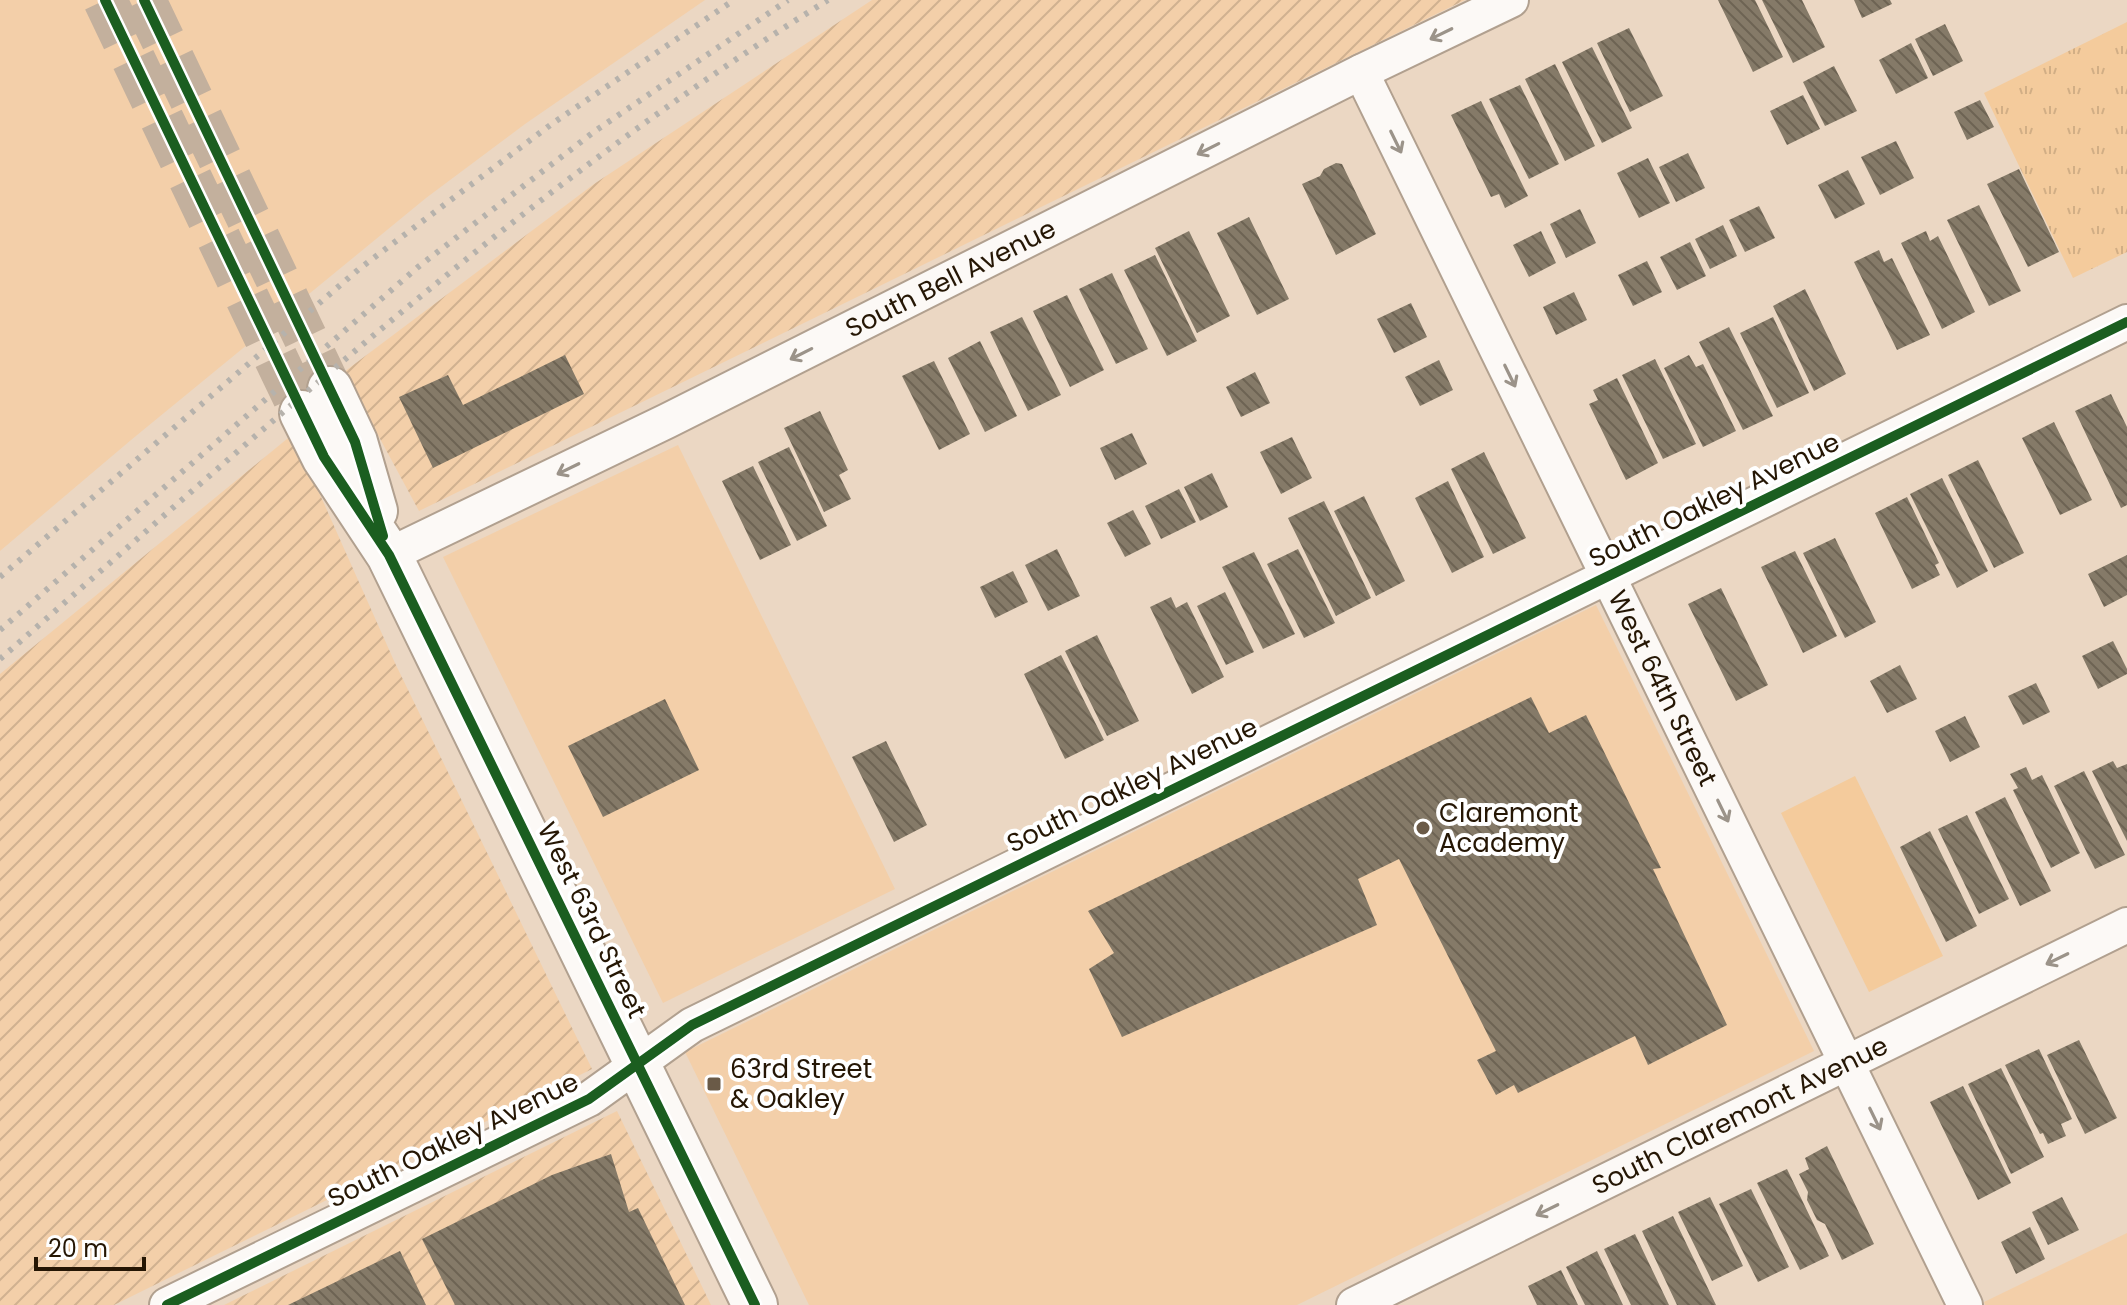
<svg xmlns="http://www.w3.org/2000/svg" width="2127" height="1305" font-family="Poppins,sans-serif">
<defs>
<pattern id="industrial-furrows" width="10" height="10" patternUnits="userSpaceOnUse" patternTransform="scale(2)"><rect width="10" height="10" fill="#f3cfa9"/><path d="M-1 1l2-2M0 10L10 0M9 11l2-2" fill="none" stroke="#d0b190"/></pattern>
<pattern id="park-tufts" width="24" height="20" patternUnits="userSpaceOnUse" patternTransform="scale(2)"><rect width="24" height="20" fill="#f4cb9c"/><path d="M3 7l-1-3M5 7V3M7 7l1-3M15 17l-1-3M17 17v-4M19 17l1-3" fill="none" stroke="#d1ae85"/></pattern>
<pattern id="building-back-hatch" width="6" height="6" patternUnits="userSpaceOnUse" patternTransform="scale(2)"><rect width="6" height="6" fill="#857a68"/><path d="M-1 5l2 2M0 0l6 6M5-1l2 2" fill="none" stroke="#6d6353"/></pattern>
</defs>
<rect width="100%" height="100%" fill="#ebd7c3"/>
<path fill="#f3cfa9" d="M0,0H705L525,124L426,198L131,440L0,551Z
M678,445L895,889L663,1003L443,557Z
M1596,605L1814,1051L1297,1305H809L685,1052Z
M2127,1233V1305H1985L1984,1302Z"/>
<path fill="url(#industrial-furrows)" d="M872,0H1465L419,511L344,372L594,184Z
M293,434L395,663L592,1069L114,1305H0V674Z
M617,1111L711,1305H224Z"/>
<path fill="url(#park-tufts)" d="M2127,22V252L2073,278L1984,93Z"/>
<path fill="#f4cb9c" d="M1855,776L1943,956L1869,992L1781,813Z"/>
<path fill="url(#building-back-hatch)" d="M1718,0H1755L1783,57L1753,72Z
M1762,0H1802L1825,47L1793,63Z
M1854,0H1890L1892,4L1862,18Z
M1945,24L1963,61L1933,76L1915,39Z
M1629,28L1663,96L1630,112L1597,43Z
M1911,43L1928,78L1896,94L1879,60Z
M1592,47L1632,128L1602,143L1562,62Z
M1555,64L1595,146L1565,161L1525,79Z
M1834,66L1857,111L1825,126L1803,82Z
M1520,85L1559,164L1529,179L1489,99Z
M1803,95L1820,129L1787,145L1770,111Z
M1980,100L1994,127L1967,140L1954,112Z
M1481,101L1528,196L1505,208L1499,194L1491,197L1451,115Z
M1896,141L1914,178L1880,195L1861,157Z
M1688,153L1705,188L1676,202L1659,167Z
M1648,158L1670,203L1639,218L1617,173Z
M1336,163L1342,164L1376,234L1336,255L1302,184L1320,176L1324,169Z
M2019,169L2059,252L2028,267L1987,184Z
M1848,170L1865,204L1835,219L1818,185Z
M1979,205L2021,291L1989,306L1947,220Z
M1759,206L1775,238L1745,252L1729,220Z
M1580,209L1596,243L1566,258L1550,224Z
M1249,217L1289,299L1257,315L1217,233Z
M1723,225L1737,256L1710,269L1695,239Z
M1189,231L1230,316L1197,333L1155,248Z
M1541,231L1556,263L1529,277L1513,245Z
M1926,231L1930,241L1938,236L1975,312L1942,329L1901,243Z
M1690,242L1706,276L1677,290L1660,257Z
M1879,250L1884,262L1892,258L1930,335L1897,350L1854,262Z
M1155,255L1197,341L1167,356L1124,270Z
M1647,261L1662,292L1633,306L1618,275Z
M1112,273L1148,349L1116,364L1079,289Z
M1805,289L1846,374L1814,391L1773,306Z
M1574,292L1587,320L1556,335L1543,307Z
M1067,295L1104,370L1070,387L1033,311Z
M1411,303L1427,337L1394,353L1377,319Z
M1022,317L1061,395L1028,411L990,332Z
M1773,317L1809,393L1777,408L1740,333Z
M1729,327L1773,416L1743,430L1699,342Z
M980,341L1017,416L985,432L948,358Z
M565,355L584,394L433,468L399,397L448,375L463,405Z
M1689,355L1696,367L1703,364L1736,431L1703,447L1664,368Z
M1655,359L1696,444L1663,459L1622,375Z
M1439,360L1453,390L1420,406L1405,377Z
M934,361L970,434L939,450L902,376Z
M1255,372L1270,403L1241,417L1226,387Z
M1617,378L1658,463L1626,480L1589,404L1598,400L1593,390Z
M2111,394L2127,427V505L2121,508L2075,411Z
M820,411L848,470L839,475L851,499L824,512L784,428Z
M2054,422L2092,500L2060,515L2022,438Z
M1132,433L1147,464L1115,480L1100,448Z
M1292,437L1312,478L1281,494L1260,452Z
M789,447L827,526L797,541L758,462Z
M1484,452L1526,538L1493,554L1451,469Z
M1978,460L2024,553L1994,568L1948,475Z
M753,466L791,545L760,560L722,481Z
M1212,473L1228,507L1200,521L1184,487Z
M1942,478L1988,571L1957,588L1910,494Z
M1448,481L1484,557L1452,573L1415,498Z
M1179,489L1196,522L1161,539L1145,506Z
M1364,496L1405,581L1376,596L1334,511Z
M1907,497L1939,563L1935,565L1940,575L1912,589L1875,513Z
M1324,501L1371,598L1336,616L1288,518Z
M1133,510L1151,544L1125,557L1107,523Z
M1835,538L1876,622L1845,638L1803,553Z
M1057,549L1080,596L1048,611L1025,565Z
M1298,549L1335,623L1304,638L1267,564Z
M1795,551L1837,636L1803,653L1761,567Z
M1254,552L1295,634L1263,649L1222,567Z
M2127,555V595L2104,607L2088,574Z
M1013,571L1028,602L995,618L980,587Z
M1721,588L1768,685L1736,701L1688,604Z
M1225,592L1254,652L1226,665L1197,606Z
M1171,597L1176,608L1187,602L1224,677L1192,694L1150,607Z
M1097,635L1139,721L1107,736L1065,651Z
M2113,641L2127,669V674L2098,689L2082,656Z
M1061,655L1104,740L1065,759L1024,674Z
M1900,665L1917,699L1887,713L1870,681Z
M2036,683L2050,712L2023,725L2008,696Z
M1531,697L1549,733L1586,715L1661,868L1653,869L1727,1025L1648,1065L1635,1036L1518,1093L1514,1085L1496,1095L1477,1060L1496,1051L1399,859L1358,879L1377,925L1122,1037L1089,969L1114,953L1088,911Z
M665,699L699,770L603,817L568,746Z
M1965,716L1980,747L1950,762L1935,731Z
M886,741L927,825L894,842L852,757Z
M2113,761L2117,768L2127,764V841L2092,771Z
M2026,767L2032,780L2042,775L2080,853L2051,868L2013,790L2018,788L2010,774Z
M2084,771L2125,855L2095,869L2054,786Z
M2005,797L2051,891L2020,906L1975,812Z
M1967,815L2009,899L1979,914L1938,829Z
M1930,831L1977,926L1946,942L1900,847Z
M2079,1040L2117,1118L2085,1134L2047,1055Z
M2039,1049L2072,1119L2061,1124L2066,1136L2048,1144L2043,1133L2040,1134L2005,1065Z
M2001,1068L2044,1157L2011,1174L1968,1084Z
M1963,1086L2011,1183L1978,1200L1930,1102Z
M1827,1146L1874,1244L1842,1260L1825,1224L1817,1220L1807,1200L1808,1192L1799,1174L1809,1169L1805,1158Z
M611,1154L629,1212L638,1208L685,1305H455L422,1239L552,1175Z
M1787,1169L1829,1256L1800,1270L1757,1183Z
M1751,1189L1789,1267L1758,1282L1719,1204Z
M1710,1197L1743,1266L1712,1281L1678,1212Z
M2062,1197L2079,1230L2048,1245L2032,1212Z
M1673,1216L1716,1305H1677L1642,1231Z
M2030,1227L2045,1259L2016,1274L2001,1242Z
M1635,1234L1669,1305H1631L1604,1249Z
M400,1251L426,1305H288Z
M1597,1251L1623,1305H1585L1566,1267Z
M1561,1270L1578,1305H1537L1528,1286Z"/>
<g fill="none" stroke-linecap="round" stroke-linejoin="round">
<path stroke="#c3b09d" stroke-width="44" stroke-dasharray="44 22" stroke-linecap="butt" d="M105,0L302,413
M144,0L330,389"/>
<g stroke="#b1a08f" stroke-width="38">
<g id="minor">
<path id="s1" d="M1361,72L1965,1305"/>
<path id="s2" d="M389,555L667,421L1361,72L1511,0"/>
<path d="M167,1305L589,1099L692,1025L2127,322"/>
<path id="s3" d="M1354,1305L2127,925"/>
</g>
</g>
<g stroke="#b1a08f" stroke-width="48">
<path id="secondary" d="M330,389L355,442L375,511
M302,413L324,457L389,555L755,1305"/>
</g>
<use href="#minor" stroke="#fcf9f6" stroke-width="34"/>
<use href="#secondary" stroke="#fcf9f6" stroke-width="44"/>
<path stroke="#b6b2ac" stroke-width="6" stroke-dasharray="4 8" stroke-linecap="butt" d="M0,577L359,269L553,123L734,0
M0,630L418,267L595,131L788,0
M0,659C267,427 526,187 828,0"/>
<g stroke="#fff" stroke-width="15">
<path id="cycleway" d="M105,0L324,457L389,555L755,1305
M144,0L355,442L383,536
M167,1305L589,1099L692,1025L2127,322"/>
</g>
<use href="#cycleway" stroke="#1b5e20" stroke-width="10"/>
</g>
<defs><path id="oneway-shaft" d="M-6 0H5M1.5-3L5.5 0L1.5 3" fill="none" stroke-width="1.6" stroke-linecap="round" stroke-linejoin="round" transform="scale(2)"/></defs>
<g stroke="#9b9389">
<use href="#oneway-shaft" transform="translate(1441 34) rotate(154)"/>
<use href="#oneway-shaft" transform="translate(1396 142) rotate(64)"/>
<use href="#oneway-shaft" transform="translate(1208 149) rotate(153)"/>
<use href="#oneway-shaft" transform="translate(801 354) rotate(153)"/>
<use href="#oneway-shaft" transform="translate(1510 376) rotate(64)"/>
<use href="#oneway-shaft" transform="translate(568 469) rotate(154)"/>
<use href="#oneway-shaft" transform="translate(1723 811) rotate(64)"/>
<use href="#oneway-shaft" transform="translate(2057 959) rotate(154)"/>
<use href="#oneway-shaft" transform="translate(1875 1119) rotate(64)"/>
<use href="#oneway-shaft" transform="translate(1547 1210) rotate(154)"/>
</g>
<g fill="#6a5a47" stroke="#fff" stroke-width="3">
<circle cx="1423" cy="828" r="8"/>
<rect x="706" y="1076" width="16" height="16" rx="4"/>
</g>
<g text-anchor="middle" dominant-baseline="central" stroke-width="8" stroke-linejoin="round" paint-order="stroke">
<g font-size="26" fill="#251604" stroke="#fff">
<text stroke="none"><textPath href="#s2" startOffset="626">South Bell Avenue</textPath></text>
<text transform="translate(1714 500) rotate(-26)">South Oakley Avenue</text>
<text stroke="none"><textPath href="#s1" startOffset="686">West 64th Street</textPath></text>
<text transform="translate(1132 785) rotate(-26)">South Oakley Avenue</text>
<text transform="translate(592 920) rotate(64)">West 63rd Street</text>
<text stroke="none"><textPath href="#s3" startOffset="430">South Claremont Avenue</textPath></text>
<text transform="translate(453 1140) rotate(-26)">South Oakley Avenue</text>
</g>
<g font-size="26" fill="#251604" stroke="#fff" text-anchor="start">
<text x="1439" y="813">Claremont<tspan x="1439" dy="30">Academy</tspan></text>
<text x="730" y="1069">63rd Street<tspan x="730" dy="30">&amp; Oakley</tspan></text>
</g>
</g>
<path d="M36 1257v12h108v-12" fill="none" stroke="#251604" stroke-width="4"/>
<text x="48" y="1257" font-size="24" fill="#251604" stroke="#ffffff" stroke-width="6" paint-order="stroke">20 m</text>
</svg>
